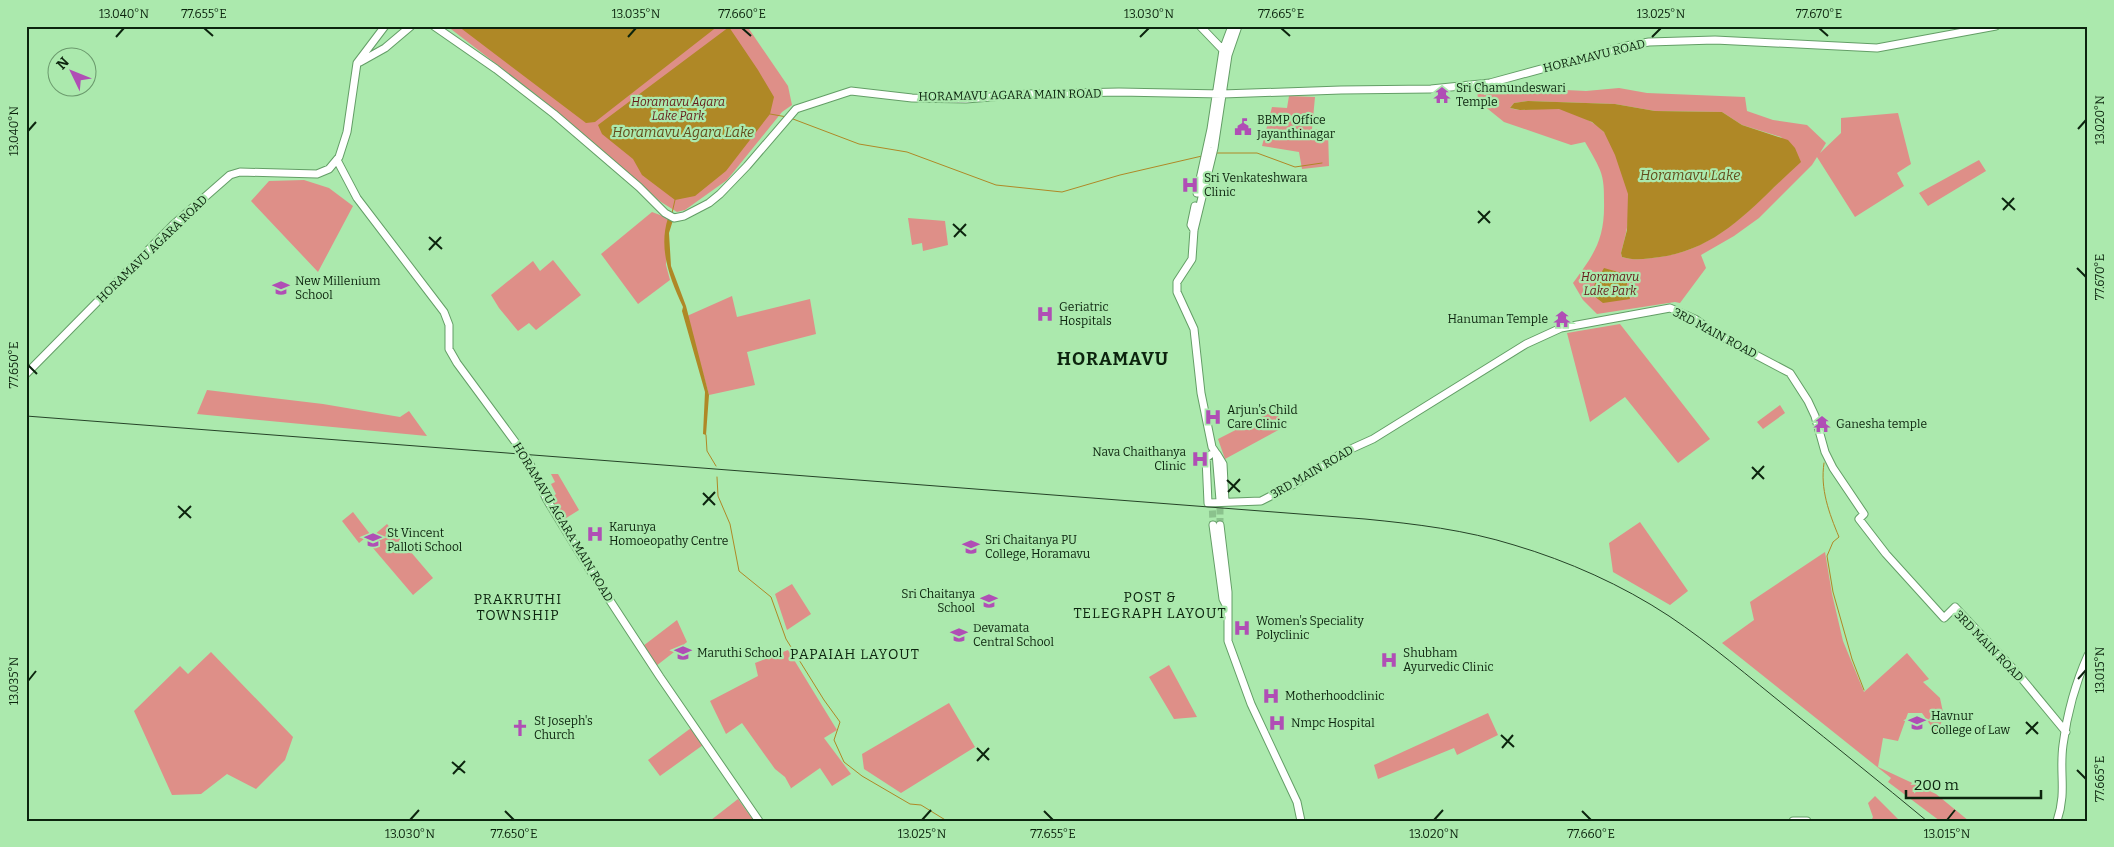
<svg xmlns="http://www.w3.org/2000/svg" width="2114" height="847" font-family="Bitter,serif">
<rect width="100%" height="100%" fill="#abe9ad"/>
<path fill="#de8f88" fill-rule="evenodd" d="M447,26H747L788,86L792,105L782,112L727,180L685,210L677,212L661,202L543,100Z
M1482,85L1484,95L1522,88L1586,91L1619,88L1647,93L1745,97L1747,111L1773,120L1807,125L1826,143L1820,153L1841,133V118L1898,113L1911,164L1897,173L1904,186L1855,217L1817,157L1812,165L1759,218L1734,236L1701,255L1706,268L1680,303L1675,302L1597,314L1583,300L1573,283C1595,253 1605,239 1604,201C1604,190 1604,180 1600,170C1596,160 1590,151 1585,142L1571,145L1504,122L1478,101L1477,86ZM1528,101L1615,104L1655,111L1722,112L1742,125L1781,137L1800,162C1757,201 1721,249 1659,257C1646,259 1635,261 1622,257L1621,253C1626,234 1632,212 1628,192C1625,177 1614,144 1604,132C1594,121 1574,112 1560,109C1543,106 1526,113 1510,108L1514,103Z
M1289,96L1315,97L1312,129L1328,131L1329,166L1302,169L1299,152L1262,146L1272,107L1287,108Z
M1979,160L1986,171L1928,206L1919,193Z
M304,180L329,188L353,206L318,272L251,201L269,181Z
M652,212L668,218L666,265L670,280L638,304L601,254Z
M908,218L945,221L948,245L923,251L922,243L912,245Z
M553,260L581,295L536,330L529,323L518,331L499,308L491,295L533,261L540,271Z
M732,296L737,317L810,299L816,334L747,352L755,385L709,395L687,316Z
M1620,324L1710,439L1678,463L1625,397L1590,422L1567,333Z
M207,390L323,404L400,417L409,411L427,436L197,414Z
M1780,405L1785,413L1763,429L1757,422Z
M1275,410L1284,427L1225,459L1218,439Z
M551,474H558L579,510L563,520L550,499L556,494L551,484L555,482Z
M353,512L370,534L359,543L342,521Z
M1640,522L1688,591L1670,605L1613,572L1609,543Z
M387,524L433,578L413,595L367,541Z
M1825,552L1832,594L1843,641L1864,692L1907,653L1929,679L1923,682L1940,698L1944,717L1936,733L1922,713H1908L1898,741L1883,738L1878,767L1936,794L1969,821H1940L1888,782L1891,778L1722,643L1754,620L1750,602Z
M792,584L811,614L787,630L775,594Z
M677,620L687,642L656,666L643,646Z
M788,650L837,730L824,738L851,774L832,786L820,768L790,789L791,788L785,777L775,769L742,723L726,734L710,701L758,676L755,663Z
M211,652L293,737L285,760L256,789L227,774L201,794L172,795L134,711L180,666L188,674Z
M1169,665L1197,717L1174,719L1149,677Z
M949,703L975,747L901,793L864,769L862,754Z
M1488,713L1498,735L1457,755L1454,748L1378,779L1374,765Z
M691,728L703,745L660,776L648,760Z
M1875,796L1900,821H1871L1873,817L1868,803Z
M738,799L754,821L711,820Z"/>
<path fill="#af8826" d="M458,26H718L595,122L586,123Z
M729,27L758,70L774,97L770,114L726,171L695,196L675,200L642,175L633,159L602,134L598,125Z
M1528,101L1615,104L1655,111L1722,112L1742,125L1788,140L1795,148L1801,162C1757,201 1722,249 1660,257C1646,259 1635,261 1622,257L1621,253L1627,230L1628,194L1615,155L1604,132L1592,122L1559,109L1520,110L1510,108L1514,103Z
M668,218L673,220L669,233L671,266L686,306L709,395L706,435L703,434L705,392L682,311L683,307C670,279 658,249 668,218Z
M1604,268L1625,274L1630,299L1603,303L1594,296L1592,289Z"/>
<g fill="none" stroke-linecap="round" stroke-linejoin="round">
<path stroke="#af8826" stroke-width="1" d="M770,114L787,117
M793,119L859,144L907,152L996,185L1062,192L1120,175L1202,156
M1216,153H1257L1295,167L1322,163
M672,213L675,200
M706,435L707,451L716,466
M1824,463C1820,489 1829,513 1839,537L1833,542L1827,556L1833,592L1852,659L1864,690
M717,477L718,496L730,524L739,571L771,597L786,639L824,700L840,722L834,740L844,762L862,776L910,804L921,805L947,821"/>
<path stroke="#8bc28d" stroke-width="7" stroke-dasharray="7 3.5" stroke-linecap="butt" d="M1212,500L1213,525
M1220,525V500"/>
<g stroke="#639e66" stroke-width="9">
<path id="secondary" d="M434,26L496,69L554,114L639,187L665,213L674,218L684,216L709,203L720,194L747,166L796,109L851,91L912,98L966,99L1028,94L1119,92L1222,94L1341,90L1431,89L1490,83L1626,46L1649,42L1715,40L1877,48L1996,26
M1200,26L1223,50
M360,62L385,48L411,26
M337,160L357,198L444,312L449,325V349L457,363L527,458L547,500L588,567L660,677L759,821
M1197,193L1211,129L1223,50L1232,26
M1194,230L1191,225L1195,206
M26,374L173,225L230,175L240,172L317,174L329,169L339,157L347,132L357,63L385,26
M1217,454L1223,464L1225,502
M1210,455L1206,458L1208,503L1261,501L1298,482L1342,453L1373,439L1526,344L1561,328L1670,308L1695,319L1716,334L1790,373L1808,401L1815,416L1825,452L1833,468L1864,514L1859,519L1886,554L1944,618L1955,607L2018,674L2066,732
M1220,500L1216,453L1212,447L1201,393L1194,329L1177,292V282L1192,259L1194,230L1214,148L1228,55L1238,26
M1213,525L1223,599L1227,607
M1220,525L1228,592V641L1251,704L1297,802L1301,821
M1793,821H1807
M2057,821C2067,791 2059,774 2063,745C2067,714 2075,684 2088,655"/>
</g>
<use href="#secondary" stroke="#fff" stroke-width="7"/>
<path stroke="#254327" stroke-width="1" d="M26,416L1365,519C1416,524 1466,530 1514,545C1568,561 1622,585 1669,616C1711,644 1749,677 1789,709C1835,746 1881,783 1927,821"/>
</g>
<path fill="none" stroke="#0c240e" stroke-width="2" d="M204,28L213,36M742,28L751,36M1281,28L1290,36M1819,28L1828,36M116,37L124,28M628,37L636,28M1140,37L1149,28M1652,37L1661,28M2078,129L2086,120M28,131L36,122M2002,198L2015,210M2003,210L2014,198M1478,211L1490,223M1478,223L1490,211M953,224L966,236M429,237L442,249M954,237L966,224M429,250L441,237M2077,268L2086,277M28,365L37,374M1752,467L1764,479M1752,479L1764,466M1227,480L1240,492M1228,492L1240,479M703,493L715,505M703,505L715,492M178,506L191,518M179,518L191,506M2078,679L2086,670M28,681L36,671M2026,722L2038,734M2026,734L2038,722M1501,735L1514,747M977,748L989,760M1502,748L1513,735M977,761L989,748M452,762L465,773M2077,770L2086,779M453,774L465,761M505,811L514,820M1044,811L1053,820M1582,811L1591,820M410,820L419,810M922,820L931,810M1434,820L1443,810M1947,820L1955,810"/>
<defs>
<g id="temple-bare" transform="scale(1.35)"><path d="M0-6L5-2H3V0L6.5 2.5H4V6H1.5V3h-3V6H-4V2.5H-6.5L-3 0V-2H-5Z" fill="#b04eb5" stroke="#abe9ad" stroke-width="2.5" paint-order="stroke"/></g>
<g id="civic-bare" transform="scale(1.35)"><path d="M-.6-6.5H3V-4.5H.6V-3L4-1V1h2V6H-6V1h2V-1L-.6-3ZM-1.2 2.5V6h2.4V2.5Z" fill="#b04eb5" stroke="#abe9ad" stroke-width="2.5" paint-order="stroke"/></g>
<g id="hospital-bare" transform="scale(1.35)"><path d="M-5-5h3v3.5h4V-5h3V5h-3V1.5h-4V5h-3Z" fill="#b04eb5" stroke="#abe9ad" stroke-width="2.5" paint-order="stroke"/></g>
<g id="school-bare" transform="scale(1.35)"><path d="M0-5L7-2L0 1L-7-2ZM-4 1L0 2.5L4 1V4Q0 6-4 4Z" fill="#b04eb5" stroke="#abe9ad" stroke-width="2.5" paint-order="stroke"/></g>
<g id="university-bare" transform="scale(1.35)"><path d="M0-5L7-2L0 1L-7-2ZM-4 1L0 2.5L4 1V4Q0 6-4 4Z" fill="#b04eb5" stroke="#abe9ad" stroke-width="2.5" paint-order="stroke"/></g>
<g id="church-bare" transform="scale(1.35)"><path d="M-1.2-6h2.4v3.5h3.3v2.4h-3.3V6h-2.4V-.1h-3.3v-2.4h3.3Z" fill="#b04eb5" stroke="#abe9ad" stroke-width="2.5" paint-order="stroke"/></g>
</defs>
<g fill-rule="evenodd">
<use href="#temple-bare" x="1442" y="95"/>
<use href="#civic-bare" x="1243" y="127"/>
<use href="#hospital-bare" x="1190" y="185"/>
<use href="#school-bare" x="281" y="288"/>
<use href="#hospital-bare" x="1045" y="314"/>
<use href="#temple-bare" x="1562" y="319"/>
<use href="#hospital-bare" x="1213" y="417"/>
<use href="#temple-bare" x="1822" y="424"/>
<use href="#hospital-bare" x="1200" y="459"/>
<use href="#hospital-bare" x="595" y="534"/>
<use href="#school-bare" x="373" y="540"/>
<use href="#university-bare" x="971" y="547"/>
<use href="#school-bare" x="989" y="601"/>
<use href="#hospital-bare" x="1242" y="628"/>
<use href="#school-bare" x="959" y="635"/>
<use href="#school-bare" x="683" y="653"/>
<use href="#hospital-bare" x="1389" y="660"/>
<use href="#hospital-bare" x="1271" y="696"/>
<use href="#hospital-bare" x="1277" y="723"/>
<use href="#university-bare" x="1917" y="723"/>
<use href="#church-bare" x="520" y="728"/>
</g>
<g text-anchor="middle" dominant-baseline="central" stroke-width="4.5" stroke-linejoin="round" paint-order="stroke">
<g font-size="12" fill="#0c240e" stroke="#abe9ad">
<text transform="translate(1594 56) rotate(-14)">HORAMAVU ROAD</text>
<text transform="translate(1010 95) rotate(-1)">HORAMAVU AGARA MAIN ROAD</text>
<text transform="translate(152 249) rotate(-44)">HORAMAVU AGARA ROAD</text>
<text transform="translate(1715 333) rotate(28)">3RD MAIN ROAD</text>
<text transform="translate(1312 472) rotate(-30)">3RD MAIN ROAD</text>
<text transform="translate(563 522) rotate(59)">HORAMAVU AGARA MAIN ROAD</text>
<text transform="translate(1989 646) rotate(46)">3RD MAIN ROAD</text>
</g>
<g font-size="12" fill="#0c240e" stroke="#abe9ad" text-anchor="start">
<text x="1456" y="88">Sri Chamundeswari<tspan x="1456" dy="14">Temple</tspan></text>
<text x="1257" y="120">BBMP Office<tspan x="1257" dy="14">Jayanthinagar</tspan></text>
<text x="1204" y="178">Sri Venkateshwara<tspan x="1204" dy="14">Clinic</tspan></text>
<text x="295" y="281">New Millenium<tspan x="295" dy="14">School</tspan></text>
<text x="1059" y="307">Geriatric<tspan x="1059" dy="14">Hospitals</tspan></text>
<text x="1548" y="319" text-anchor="end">Hanuman Temple</text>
<text x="1227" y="410">Arjun's Child<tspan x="1227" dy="14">Care Clinic</tspan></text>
<text x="1836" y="424">Ganesha temple</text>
<text x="1186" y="452" text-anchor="end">Nava Chaithanya<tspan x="1186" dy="14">Clinic</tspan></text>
<text x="609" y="527">Karunya<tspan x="609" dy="14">Homoeopathy Centre</tspan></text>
<text x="387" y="533">St Vincent<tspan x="387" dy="14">Palloti School</tspan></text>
<text x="985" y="540">Sri Chaitanya PU<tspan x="985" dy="14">College, Horamavu</tspan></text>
<text x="975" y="594" text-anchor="end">Sri Chaitanya<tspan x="975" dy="14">School</tspan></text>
<text x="1256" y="621">Women's Speciality<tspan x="1256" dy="14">Polyclinic</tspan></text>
<text x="973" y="628">Devamata<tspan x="973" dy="14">Central School</tspan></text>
<text x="697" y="653">Maruthi School</text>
<text x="1403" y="653">Shubham<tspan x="1403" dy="14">Ayurvedic Clinic</tspan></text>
<text x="1285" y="696">Motherhoodclinic</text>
<text x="1931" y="716">Havnur<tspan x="1931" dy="14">College of Law</tspan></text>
<text x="534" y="721">St Joseph's<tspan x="534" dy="14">Church</tspan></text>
<text x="1291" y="723">Nmpc Hospital</text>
</g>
<g font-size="12" font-style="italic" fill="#651a19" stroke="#abe9ad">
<text x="678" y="102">Horamavu Agara<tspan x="678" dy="14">Lake Park</tspan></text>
<text x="1610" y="277">Horamavu<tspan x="1610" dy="14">Lake Park</tspan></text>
</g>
<g font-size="14" font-style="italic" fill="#634d1c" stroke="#abe9ad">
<text x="683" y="132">Horamavu Agara Lake</text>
<text x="1690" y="175">Horamavu Lake</text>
</g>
<g font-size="14" letter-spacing="1" fill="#0c240e" stroke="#abe9ad">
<text x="1150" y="597">POST &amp;<tspan x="1150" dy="16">TELEGRAPH LAYOUT</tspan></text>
<text x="518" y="599">PRAKRUTHI<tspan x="518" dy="16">TOWNSHIP</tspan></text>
<text x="855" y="654">PAPAIAH LAYOUT</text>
</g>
<g font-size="18" font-weight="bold" letter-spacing="1" fill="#0c240e" stroke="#abe9ad">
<text x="1113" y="359">HORAMAVU</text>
</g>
</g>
<rect width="2114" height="847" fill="none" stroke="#abe9ad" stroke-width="55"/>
<g transform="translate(72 72) rotate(313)"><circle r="24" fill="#abe9ad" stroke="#6b9a6d"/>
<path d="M0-4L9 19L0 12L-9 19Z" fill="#b04eb5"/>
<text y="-8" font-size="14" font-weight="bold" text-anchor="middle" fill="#0c240e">N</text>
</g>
<path d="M1906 790v8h135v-8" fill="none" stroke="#0c240e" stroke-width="2.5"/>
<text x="1914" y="790" font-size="15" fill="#0c240e" stroke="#abe9ad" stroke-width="4" paint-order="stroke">200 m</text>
<rect x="28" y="28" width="2058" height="792" fill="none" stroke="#0c240e" stroke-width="2"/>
<g font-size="12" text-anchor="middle" fill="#0c240e">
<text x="124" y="18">13.040°N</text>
<text x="204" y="18">77.655°E</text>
<text x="636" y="18">13.035°N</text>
<text x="742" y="18">77.660°E</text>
<text x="1149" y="18">13.030°N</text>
<text x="1281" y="18">77.665°E</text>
<text x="1661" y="18">13.025°N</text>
<text x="1819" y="18">77.670°E</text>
<text transform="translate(2100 120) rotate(-90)" y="4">13.020°N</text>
<text transform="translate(14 131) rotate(-90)" y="4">13.040°N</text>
<text transform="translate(2100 277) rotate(-90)" y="4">77.670°E</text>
<text transform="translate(14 365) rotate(-90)" y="4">77.650°E</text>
<text transform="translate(2100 670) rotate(-90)" y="4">13.015°N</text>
<text transform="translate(14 681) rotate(-90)" y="4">13.035°N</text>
<text transform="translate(2100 779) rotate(-90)" y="4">77.665°E</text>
<text x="410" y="838">13.030°N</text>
<text x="514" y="838">77.650°E</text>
<text x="922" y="838">13.025°N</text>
<text x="1053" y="838">77.655°E</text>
<text x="1434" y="838">13.020°N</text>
<text x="1591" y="838">77.660°E</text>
<text x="1947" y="838">13.015°N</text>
</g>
</svg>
